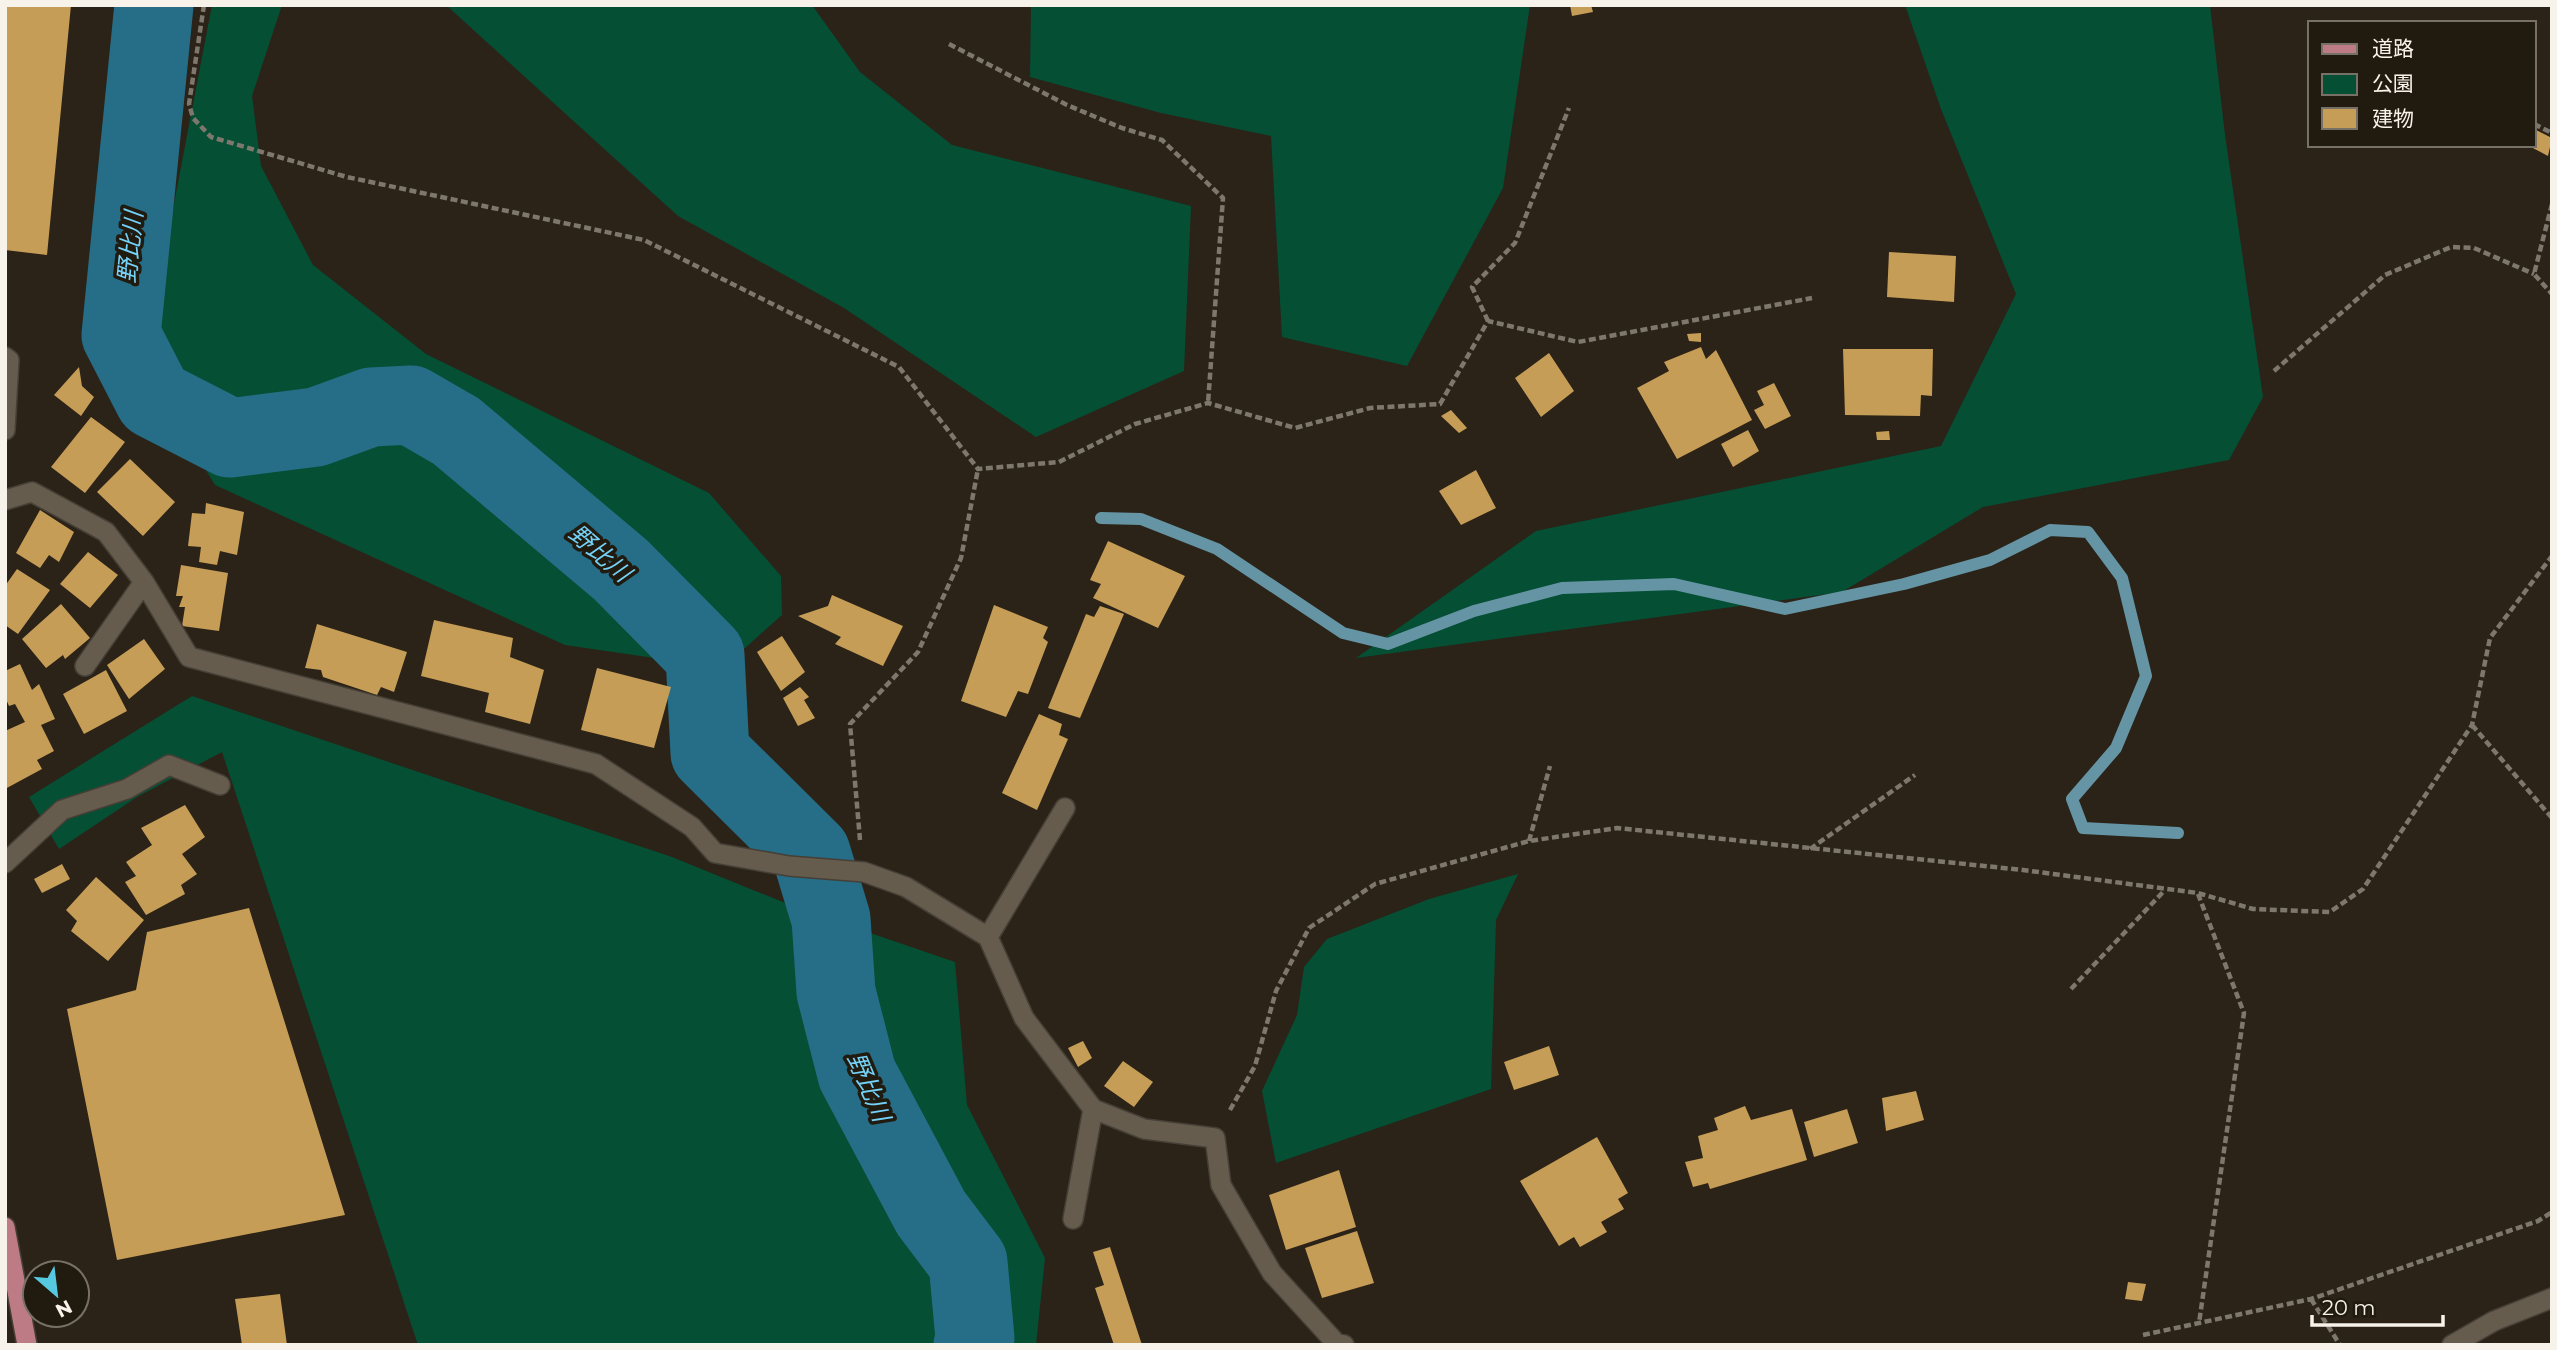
<svg xmlns="http://www.w3.org/2000/svg" width="2557" height="1350" font-family="Montserrat,'Noto Sans JP',sans-serif">
<rect width="100%" height="100%" fill="#2b2317"/>
<path fill="#054f34" d="M212,5H282L252,96L261,166L313,265L426,354L709,493L781,576L782,615L735,657L716,667L565,645L215,485L147,374L168,235Z
M446,5H812L860,72L952,145L1191,206L1184,371L1036,437L844,308L678,216Z
M1031,5H1530L1503,188L1407,366L1282,337L1271,136L1161,113L1030,77Z
M1905,5H2210L2225,135L2263,397L2229,460L1983,507L1842,592L1356,658L1536,531L1941,446L2016,294L1941,109Z
M192,696L672,857L800,909L955,962L967,1105L1045,1258L1036,1345H418L222,752L137,797L59,849L29,797Z
M1518,874L1496,920L1491,1089L1276,1163L1262,1091L1297,1015L1304,967L1327,939L1429,899Z"/>
<g fill="none" stroke-linecap="round" stroke-linejoin="round">
<path stroke="#6595a5" stroke-width="12" d="M1101,518L1141,519L1217,549L1343,633L1388,644L1474,611L1562,588L1674,584L1785,609L1904,584L1990,560L2050,530L2088,532L2122,578L2146,676L2116,748L2072,799L2083,828L2178,833"/>
<path stroke="#266d87" stroke-width="79" d="M154,5L121,335L154,399L230,438L316,427L371,407L411,405L456,431L621,570L705,655L710,753L811,853L831,919L836,992L857,1074L931,1213L968,1262L975,1338L973,1345"/>
</g>
<path fill="#c69d57" d="M5,5H71L47,255L5,250Z
M1570,5H1591L1593,12L1572,16Z
M2534,129L2552,138L2548,156L2527,145H2534Z
M1889,252L1956,256L1954,302L1887,297Z
M1701,333V342L1689,341L1687,334Z
M1701,347L1706,359L1716,350L1752,420L1677,459L1637,388L1669,371L1664,362Z
M1843,349H1933L1932,396L1921,395L1920,416L1845,415Z
M1549,353L1574,391L1541,417L1515,378Z
M79,367L82,386L94,397L81,416L54,395Z
M1774,383L1791,416L1765,429L1754,410L1764,405L1757,391Z
M1451,410L1467,428L1459,433L1441,416Z
M91,417L125,442L85,493L51,467Z
M1748,430L1759,451L1733,467L1721,444Z
M1889,431L1890,440H1877L1876,432Z
M130,459L175,502L143,536L97,492Z
M1476,470L1496,508L1461,525L1439,491Z
M206,503L244,512L237,555L220,551L217,565L199,562L201,547L188,546L192,513L205,514Z
M40,510L74,532L59,562L49,555L40,568L16,553Z
M1108,541L1185,576L1158,628L1093,598L1101,584L1090,580Z
M88,552L118,575L90,608L60,584Z
M181,565L228,573L219,631L182,626L185,607H179L183,596H176Z
M17,569L50,590L18,634L5,625V586Z
M832,595L903,626L883,666L835,644L841,637L798,616L828,606Z
M61,604L90,638L65,659L63,655L46,668L22,639Z
M994,605L1048,627L1043,638L1048,642L1028,694L1018,691L1006,717L961,701Z
M1100,606L1124,614L1080,718L1048,708L1086,614L1094,617Z
M434,620L513,638L510,657L544,670L530,724L485,712L489,693L421,676Z
M317,624L407,652L394,692L381,687L377,695L323,677L321,670L305,668Z
M782,636L805,672L781,691L757,652Z
M144,639L165,669L129,699L107,665Z
M20,664L32,690L39,684L55,719L41,725L54,751L37,760L42,769L5,789V731L25,722L15,704L9,706L5,697V671Z
M597,668L671,687L654,748L581,730Z
M106,670L127,711L84,734L63,694Z
M800,687L809,697L804,700L815,718L798,726L783,698Z
M1039,714L1062,724L1059,735L1068,739L1037,810L1002,793Z
M185,805L205,837L182,854L197,874L181,885L185,894L146,915L125,882L136,876L126,862L152,845L141,828Z
M62,864L70,879L42,893L34,879Z
M96,877L144,920L108,961L71,931L77,921L66,910Z
M249,908L345,1215L117,1260L67,1009L136,990L147,932Z
M1083,1041L1092,1058L1078,1067L1068,1048Z
M1549,1046L1559,1075L1514,1090L1504,1062Z
M1123,1061L1153,1082L1134,1107L1104,1086Z
M1916,1091L1924,1120L1886,1131L1882,1098Z
M1745,1106L1751,1120L1792,1109L1807,1160L1710,1189L1708,1183L1693,1187L1685,1162L1703,1158L1698,1136L1718,1130L1714,1118Z
M1847,1109L1858,1143L1814,1157L1804,1122Z
M1597,1137L1628,1193L1618,1199L1624,1209L1601,1222L1607,1232L1580,1247L1574,1237L1559,1246L1520,1181Z
M1339,1170L1356,1227L1286,1250L1269,1195Z
M1357,1231L1374,1283L1322,1298L1305,1248Z
M1110,1247L1142,1345H1114L1095,1288L1104,1285L1093,1252Z
M2128,1282L2146,1284L2142,1301L2125,1299Z
M280,1294L287,1345H242L235,1299Z"/>
<g fill="none" stroke-linecap="round" stroke-linejoin="round">
<g stroke="#453f36" stroke-width="22">
<path id="minor" d="M5,357L9,360L5,430
M5,500L32,492L106,532L144,582L189,657L596,764L692,827L715,853L789,866L864,872L906,887L988,937L1024,1018L1093,1109L1144,1129L1215,1138L1221,1185L1272,1273L1336,1343L1344,1345
M85,666L144,582
M5,863L62,810L127,789L169,765L220,785
M988,937L1065,808
M1073,1219L1093,1109"/>
</g>
<g stroke="#453f36" stroke-width="22">
<path id="tertiary" d="M2452,1345L2494,1321L2552,1298"/>
</g>
<g stroke="#453f36" stroke-width="22">
<path id="primary" d="M5,1227L27,1345"/>
</g>
<path stroke="#7e776d" stroke-width="4.5" stroke-dasharray="7 3.5" stroke-linecap="butt" d="M204,5L189,104L193,118L211,137L347,177L644,240L899,367L978,469L1059,462L1135,424L1208,403L1295,428L1370,408L1440,404L1488,321L1578,342L1812,298
M949,44L1067,105L1122,128L1162,140L1223,198L1208,403
M2534,124L2552,133
M2552,204L2534,274L2552,294
M1488,321L1472,287L1515,243L1569,108
M2274,371L2385,275L2451,247L2474,248L2534,274
M2472,725L2552,818
M860,840L850,724L918,652L961,558L978,469
M1529,841L1550,766
M1810,849L1915,775
M2198,894L2244,1013L2199,1323
M2071,989L2164,891
M1230,1110L1255,1066L1276,991L1309,928L1375,884L1529,841L1617,828L2023,870L2198,893L2253,909L2330,912L2363,889L2472,725L2490,638L2552,556
M2311,1299L2340,1345
M2143,1335L2311,1299L2538,1221L2552,1212"/>
<use href="#minor" stroke="#655c4e" stroke-width="19"/>
<use href="#tertiary" stroke="#655c4e" stroke-width="19"/>
<use href="#primary" stroke="#bd7b86" stroke-width="19"/>
</g>
<g text-anchor="middle" dominant-baseline="central" stroke-width="7" stroke-linejoin="round" paint-order="stroke">
<g font-size="24" font-style="italic" fill="#74d2f9" stroke="#211a0e">
<text transform="translate(130 247) rotate(-84)">野比川</text>
<text transform="translate(600 553) rotate(41)">野比川</text>
<text transform="translate(869 1087) rotate(67)">野比川</text>
</g>
</g>
<rect width="2557" height="1350" fill="none" stroke="#f7f2ea" stroke-width="14"/>
<rect x="2308" y="21" width="228" height="126" fill="#211a0e" stroke="#777066" stroke-width="2"/>
<rect x="2322" y="44" width="35" height="10" fill="#bd7b86" stroke="#777066" stroke-width="2"/>
<text x="2372" y="56" font-size="21" fill="#f7f2ea">道路</text>
<rect x="2322" y="74" width="35" height="21" fill="#054f34" stroke="#777066" stroke-width="2"/>
<text x="2372" y="91" font-size="21" fill="#f7f2ea">公園</text>
<rect x="2322" y="108" width="35" height="21" fill="#c69d57" stroke="#777066" stroke-width="2"/>
<text x="2372" y="126" font-size="21" fill="#f7f2ea">建物</text>
<g transform="translate(56 1294) rotate(152)"><circle r="33" fill="#211a0e" stroke="#777066" stroke-width="2"/>
<path d="M0-5L12 26L0 18L-12 26Z" fill="#56c9e0"/>
<text y="-10" font-size="19" font-weight="bold" text-anchor="middle" fill="#f7f2ea">N</text>
</g>
<path d="M2312 1315v10h131v-10" fill="none" stroke="#f7f2ea" stroke-width="3.5"/>
<text x="2322" y="1315" font-size="21" fill="#f7f2ea" stroke="#211a0e" stroke-width="5" paint-order="stroke">20 m</text>
</svg>
